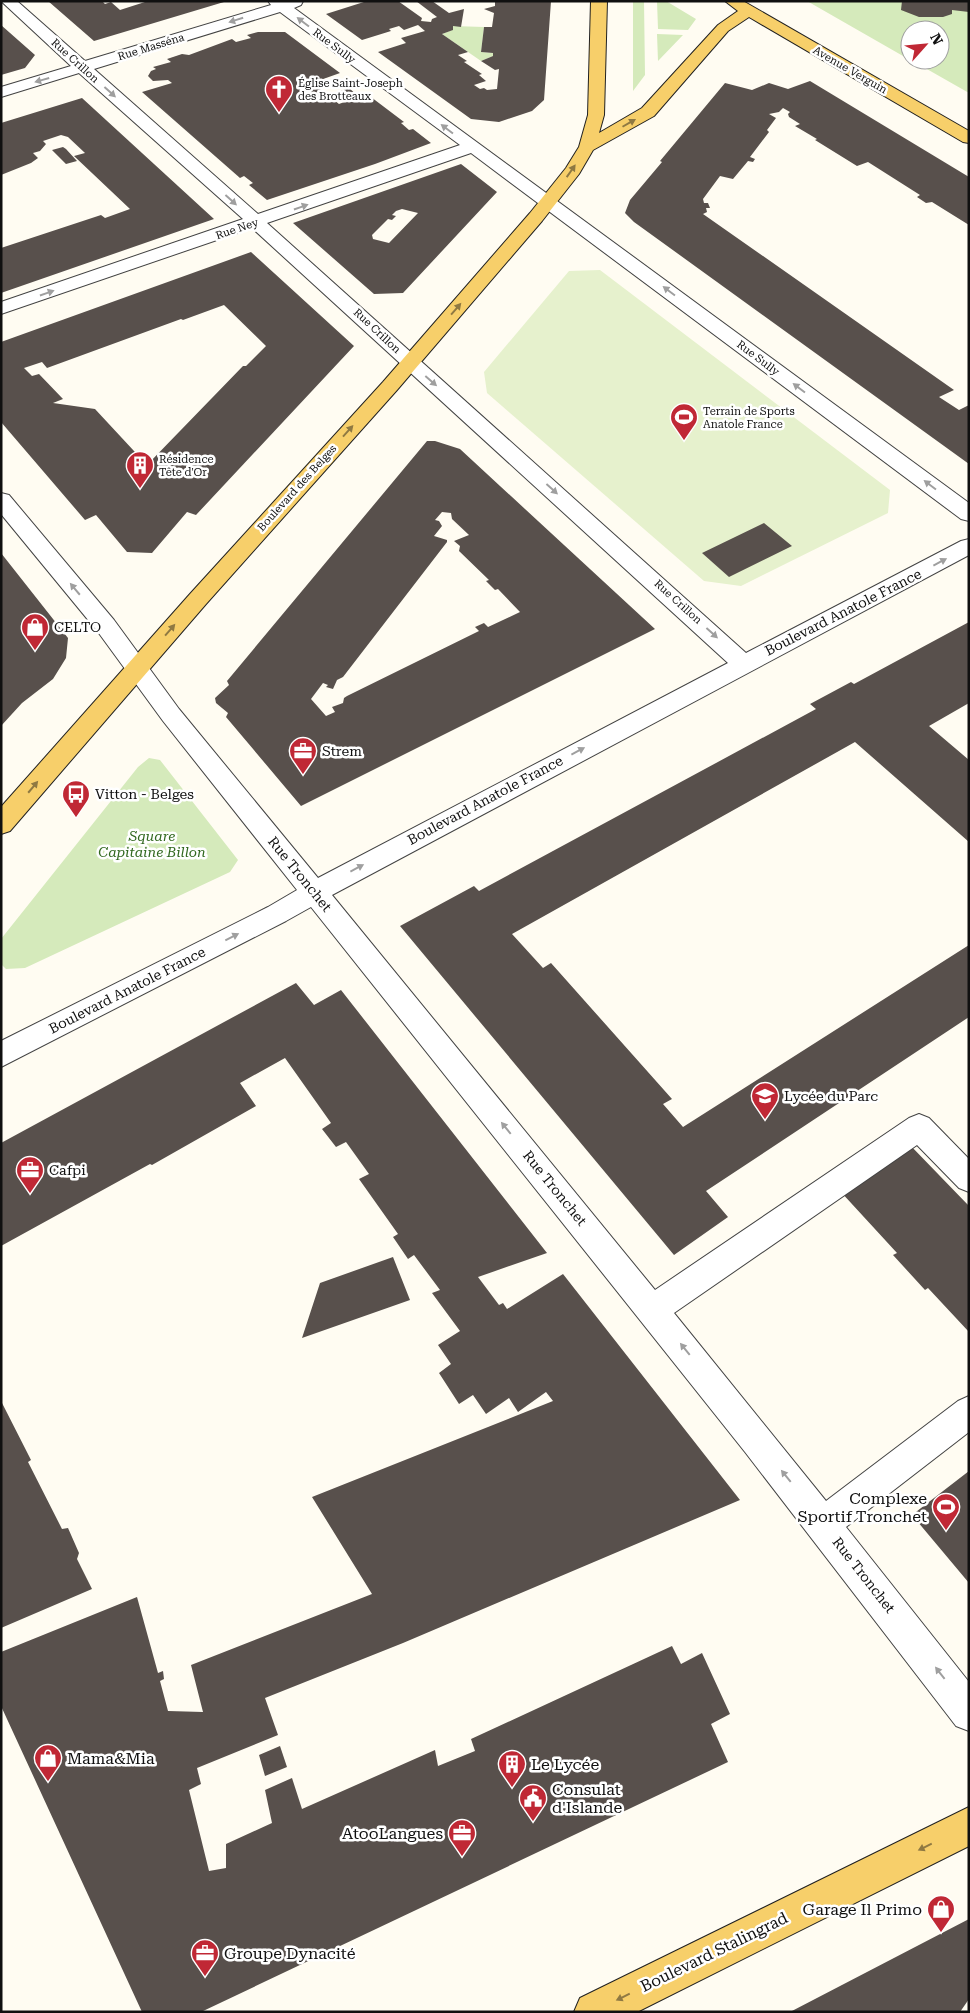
<svg xmlns="http://www.w3.org/2000/svg" width="970" height="2013" font-family="'Roboto Serif',serif">
<rect width="100%" height="100%" fill="#fffcf2"/>
<path fill="#d5eabb" d="M633,1H644L645,75L633,91Z
M657,1H666L696,19L688,30L658,29Z
M807,1H969V93L911,60H940V30H910V60Z
M453,26L484,27L481,52L493,53V56L481,61L442,34L452,30Z
M657,34L683,35L658,61Z
M149,758L160,760L238,860L230,872L25,968L6,969L1,964V939L138,767Z"/>
<path fill="#e6f1cd" d="M600,270L890,490L888,513L741,586L704,581L487,393L484,372L569,271Z"/>
<path fill="#58504c" fill-rule="evenodd" d="M48,1H102L105,4L111,2L120,10L148,1L224,2L94,41Z
M367,1H398L422,18L421,21L431,22L432,19L437,17L416,1H432L449,13L464,9L461,27L453,26V30L442,34L468,52L458,55L467,61L464,62L482,74L479,75L486,81L474,85L480,89L484,88L487,90L497,89L499,69L495,70L481,61L493,56V53L481,52L484,27H492L494,13L484,9L495,6V1H551L544,100L532,111L499,122L471,119L378,52L406,43L401,38L425,31L418,25L404,30L399,26L389,29L391,31L362,40L326,14Z
M902,1H969V12L952,10V14L943,17H919L901,10Z
M1,25L35,55L25,68L1,75Z
M258,32H285L340,73L312,83L339,104L347,101L335,93L349,88L359,97L367,94L404,122L401,123L409,130L413,129L431,143L375,164L267,200L249,185L253,183L244,176L240,178L142,92L172,83L168,80L153,81L148,76L151,71L156,69L153,67L171,62L167,59L182,54L189,55L232,39L236,42L251,38L247,35Z
M810,81L969,177V225L932,202L926,203L917,197L920,195L868,162L857,166L815,140L817,139L795,126L800,124L789,117L788,114L790,112L783,108L779,112L769,114L776,118L767,130L769,132L750,157L755,159L753,162L748,161L733,179L720,176L703,199L704,203H708L710,208H706L707,212L703,214L954,390L939,397L959,410L969,405V464L634,222L625,213L630,200L662,162L660,161L725,83L752,90L769,83L788,89Z
M82,98L214,219L1,293V248L101,215L105,218L130,209L74,156L85,153L68,137L61,135L43,141L46,144L40,151L33,153L38,158L31,163L1,175V123Z
M63,147L66,149L77,161L66,164L52,150Z
M461,164L497,192L403,293L374,294L293,223ZM402,209L418,213L389,243L373,239L372,235L388,219L392,220L396,216L392,215L396,211Z
M251,252L354,346L196,515L187,512L152,553L127,552L96,515L85,520L1,422V342ZM224,305L266,346L246,366H243L147,465L95,409L53,403L63,399L39,374L32,376L24,368L42,362L47,368L181,319L183,320Z
M427,441H435L460,449L655,629L301,806L226,717L228,713L216,703L215,698L229,685L227,681ZM442,512L451,513L452,519L469,535L454,541L460,546L459,551L489,580L486,581L495,590L498,589L520,612L488,627L484,623L475,627L479,631L347,696L344,698L343,703L332,707L335,712L326,716L311,699L323,683L328,685L326,687L333,689L337,680L343,677L447,542V540L434,536L442,526L439,521L435,520Z
M764,523L792,546L729,577L702,553Z
M1,553L68,638L66,658L53,679L22,703L1,726Z
M969,622V703L929,726L969,760V842L855,742L512,934L543,968L551,963L672,1099L663,1104L683,1127L969,945V1017L706,1191L728,1217L674,1255L400,926L474,886L479,891L816,709L810,704L851,682L854,684Z
M296,983L314,1005L341,990L547,1253L478,1277L499,1305L503,1303L507,1309L563,1274L740,1500L403,1643L265,1698L278,1735L197,1768L201,1784L189,1790L209,1871L226,1868V1844L272,1823L265,1790L292,1778L302,1809L435,1750L438,1766L475,1751L471,1739L672,1646L681,1664L702,1653L730,1714L711,1724L728,1762L201,2012H142L1,1706V1652L137,1597L158,1673L163,1671L164,1679L160,1681L168,1711L203,1712L191,1665L372,1594L312,1497L553,1401L546,1392L518,1412L509,1398L486,1414L473,1395L459,1404L439,1373L451,1364L438,1345L460,1331L432,1293L440,1290L414,1255L408,1259L393,1237L398,1234L359,1179L369,1174L346,1142L336,1147L322,1129L331,1123L285,1058L240,1083L256,1106L152,1165L150,1164L1,1246V1143Z
M909,1144L969,1206V1332L928,1288L925,1290L893,1255L897,1253L840,1191Z
M393,1257L410,1300L302,1338L320,1283Z
M1,1401L31,1460L28,1462L62,1529L68,1528L79,1553L77,1559L92,1589L1,1628Z
M969,1471V1583L912,1515Z
M280,1746L287,1767L265,1776L259,1755Z
M969,1919V1999L960,2012H790Z"/>
<g fill="none" stroke-linecap="round" stroke-linejoin="round">
<g stroke="#434343" stroke-width="2">
<path id="minor" d="M1,1H17L85,61L271,5L268,1H303L301,5L294,8L969,503V521L961,519L471,153L267,223L746,653L961,541L969,539V555L332,895L655,1290L909,1118L919,1114L929,1118L969,1159V1192L959,1188L917,1145L674,1313L826,1501L958,1401L969,1396V1432L846,1527L969,1682V1731L956,1726L745,1452L311,907L286,921L1,1067V1041L268,907L297,890L163,721L98,632L1,514V493L9,495L114,620L179,709L318,878L728,663L252,228L1,314V302L243,219L79,73L1,97V87L71,66ZM280,12L460,145L258,214L94,69Z"/>
</g>
<g stroke="#212121" stroke-width="2">
<path id="major" d="M591,1H607L604,115L599,133L642,108L718,25L738,11L725,1H743L969,131V143L963,142L749,17L728,31L654,116L593,150L579,174L542,221L397,390L206,604L10,831L1,834V807L190,594L383,382L530,213L566,168L579,147L588,115Z
M969,1807V1846L637,2012H574L580,1998Z"/>
</g>
<use href="#minor" fill="#fff" fill-rule="evenodd"/>
<use href="#major" fill="#f7cf6a" fill-rule="evenodd"/>
</g>
<defs><path id="oneway-solid" d="M-6-.8H1V-3.2L6.5 0L1 3.2V.8H-6Z" transform="scale(1.25)"/></defs>
<g fill="#9f9f9f">
<use href="#oneway-solid" transform="translate(236 20) rotate(163)"/>
<use href="#oneway-solid" transform="translate(303 22) rotate(-143)"/>
<use href="#oneway-solid" transform="translate(42 80) rotate(164)"/>
<use href="#oneway-solid" transform="translate(110 92) rotate(42)"/>
<use href="#oneway-solid" transform="translate(447 129) rotate(-143)"/>
<use href="#oneway-solid" transform="translate(231 200) rotate(42)"/>
<use href="#oneway-solid" transform="translate(301 207) rotate(-19)"/>
<use href="#oneway-solid" transform="translate(669 291) rotate(-143)"/>
<use href="#oneway-solid" transform="translate(47 293) rotate(-19)"/>
<use href="#oneway-solid" transform="translate(431 381) rotate(41)"/>
<use href="#oneway-solid" transform="translate(799 388) rotate(-143)"/>
<use href="#oneway-solid" transform="translate(930 485) rotate(-143)"/>
<use href="#oneway-solid" transform="translate(552 489) rotate(42)"/>
<use href="#oneway-solid" transform="translate(940 562) rotate(-28)"/>
<use href="#oneway-solid" transform="translate(75 589) rotate(-130)"/>
<use href="#oneway-solid" transform="translate(712 633) rotate(42)"/>
<use href="#oneway-solid" transform="translate(578 751) rotate(-28)"/>
<use href="#oneway-solid" transform="translate(357 868) rotate(-28)"/>
<use href="#oneway-solid" transform="translate(232 937) rotate(-27)"/>
<use href="#oneway-solid" transform="translate(506 1128) rotate(-129)"/>
<use href="#oneway-solid" transform="translate(685 1349) rotate(-129)"/>
<use href="#oneway-solid" transform="translate(786 1476) rotate(-129)"/>
<use href="#oneway-solid" transform="translate(940 1673) rotate(-128)"/>
</g>
<g fill="#8f7942">
<use href="#oneway-solid" transform="translate(629 123) rotate(-30)"/>
<use href="#oneway-solid" transform="translate(571 171) rotate(-55)"/>
<use href="#oneway-solid" transform="translate(456 309) rotate(-49)"/>
<use href="#oneway-solid" transform="translate(348 431) rotate(-48)"/>
<use href="#oneway-solid" transform="translate(170 630) rotate(-49)"/>
<use href="#oneway-solid" transform="translate(33 787) rotate(-50)"/>
<use href="#oneway-solid" transform="translate(925 1847) rotate(154)"/>
<use href="#oneway-solid" transform="translate(623 1997) rotate(154)"/>
</g>
<defs>
<g id="church-pin" transform="scale(1.4375)"><path d="M0 17L-7.5 6A9.5 9.5 0 1 1 7.5 6Z" fill="#c02835" stroke="#fff"/><path d="M-1.2-6h2.4v3.5h3.3v2.4h-3.3V6h-2.4V-.1h-3.3v-2.4h3.3Z" fill="#fff"/></g>
<g id="stadium-pin" transform="scale(1.4375)"><path d="M0 17L-7.5 6A9.5 9.5 0 1 1 7.5 6Z" fill="#c02835" stroke="#fff"/><path d="M0-5a6.5 5 0 1 0 0 10a6.5 5 0 1 0 0-10ZM-3.5-1.8h7v3.6h-7Z" fill="#fff"/></g>
<g id="building-pin" transform="scale(1.4375)"><path d="M0 17L-7.5 6A9.5 9.5 0 1 1 7.5 6Z" fill="#c02835" stroke="#fff"/><path d="M-4-6H4V6H1V3H-1V6H-4ZM-2.5-4.3h1.7v1.8h-1.7ZM.8-4.3h1.7v1.8H.8ZM-2.5-1h1.7V.8h-1.7ZM.8-1h1.7V.8H.8Z" fill="#fff"/></g>
<g id="shop-pin" transform="scale(1.4375)"><path d="M0 17L-7.5 6A9.5 9.5 0 1 1 7.5 6Z" fill="#c02835" stroke="#fff"/><path d="M-5-2.5h2.3a2.7 3.5 0 0 1 5.4 0H5L5.5 6h-11ZM-1.5-2.5h3a1.5 2.3 0 0 0-3 0Z" fill="#fff"/></g>
<g id="office-pin" transform="scale(1.4375)"><path d="M0 17L-7.5 6A9.5 9.5 0 1 1 7.5 6Z" fill="#c02835" stroke="#fff"/><path d="M-6-3h4V-5.5h4V-3h4V5H-6ZM-1-4.5V-3h2v-1.5ZM-6 0V1H6V0Z" fill="#fff"/></g>
<g id="bus-pin" transform="scale(1.4375)"><path d="M0 17L-7.5 6A9.5 9.5 0 1 1 7.5 6Z" fill="#c02835" stroke="#fff"/><path d="M-5-6H5V4H4V6H2V4H-2V6H-4V4H-5ZM-3.5-4V0h7V-4ZM-3.5 1.2v1.5H-2V1.2ZM2 1.2v1.5H3.5V1.2Z" fill="#fff"/></g>
<g id="school-pin" transform="scale(1.4375)"><path d="M0 17L-7.5 6A9.5 9.5 0 1 1 7.5 6Z" fill="#c02835" stroke="#fff"/><path d="M0-5L7-2L0 1L-7-2ZM-4 1L0 2.5L4 1V4Q0 6-4 4Z" fill="#fff"/></g>
<g id="civic-pin" transform="scale(1.4375)"><path d="M0 17L-7.5 6A9.5 9.5 0 1 1 7.5 6Z" fill="#c02835" stroke="#fff"/><path d="M-.6-6.5H3V-4.5H.6V-3L4-1V1h2V6H-6V1h2V-1L-.6-3ZM-1.2 2.5V6h2.4V2.5Z" fill="#fff"/></g>
</defs>
<g fill-rule="evenodd">
<use href="#church-pin" x="279" y="89"/>
<use href="#stadium-pin" x="684" y="417"/>
<use href="#building-pin" x="140" y="465"/>
<use href="#shop-pin" x="35" y="627"/>
<use href="#office-pin" x="303" y="751"/>
<use href="#bus-pin" x="76" y="794"/>
<use href="#school-pin" x="765" y="1096"/>
<use href="#office-pin" x="30" y="1170"/>
<use href="#stadium-pin" x="946" y="1507"/>
<use href="#shop-pin" x="48" y="1758"/>
<use href="#building-pin" x="512" y="1764"/>
<use href="#civic-pin" x="533" y="1798"/>
<use href="#office-pin" x="462" y="1833"/>
<use href="#shop-pin" x="941" y="1909"/>
<use href="#office-pin" x="205" y="1953"/>
</g>
<g text-anchor="middle" dominant-baseline="central" stroke-width="5" stroke-linejoin="round" paint-order="stroke">
<g font-size="11" fill="#101010" stroke="#fff">
<text transform="translate(334 46) rotate(37)">Rue Sully</text>
<text transform="translate(151 47) rotate(-17)">Rue Masséna</text>
<text transform="translate(75 61) rotate(42)">Rue Crillon</text>
<text transform="translate(850 70) rotate(30)">Avenue Verguin</text>
<text transform="translate(237 229) rotate(-19)">Rue Ney</text>
<text transform="translate(377 331) rotate(43)">Rue Crillon</text>
<text transform="translate(758 358) rotate(37)">Rue Sully</text>
<text transform="translate(297 488) rotate(-48)">Boulevard des Belges</text>
<text transform="translate(678 602) rotate(42)">Rue Crillon</text>
</g>
<g font-size="11" fill="#101010" stroke="#fff" text-anchor="start">
<text x="298" y="83">Église Saint-Joseph<tspan x="298" dy="13">des Brotteaux</tspan></text>
<text x="703" y="411">Terrain de Sports<tspan x="703" dy="13">Anatole France</tspan></text>
<text x="159" y="459">Résidence<tspan x="159" dy="13">Tête d'Or</tspan></text>
</g>
<g font-size="14" fill="#101010" stroke="#fff">
<text transform="translate(843 612) rotate(-27)">Boulevard Anatole France</text>
<text transform="translate(485 800) rotate(-28)">Boulevard Anatole France</text>
<text transform="translate(300 874) rotate(51)">Rue Tronchet</text>
<text transform="translate(127 990) rotate(-27)">Boulevard Anatole France</text>
<text transform="translate(555 1188) rotate(51)">Rue Tronchet</text>
<text transform="translate(864 1575) rotate(52)">Rue Tronchet</text>
</g>
<g font-size="14" fill="#101010" stroke="#fff" text-anchor="start">
<text x="54" y="627">CELTO</text>
<text x="322" y="751">Strem</text>
<text x="95" y="794">Vitton - Belges</text>
<text x="784" y="1096">Lycée du Parc</text>
<text x="49" y="1170">Cafpi</text>
</g>
<g font-size="14" font-style="italic" fill="#31681f" stroke="#fff">
<text x="152" y="836">Square<tspan x="152" dy="16">Capitaine Billon</tspan></text>
</g>
<g font-size="16" fill="#101010" stroke="#fff" text-anchor="start">
<text x="927" y="1498" text-anchor="end">Complexe<tspan x="927" dy="18">Sportif Tronchet</tspan></text>
<text x="67" y="1758">Mama&amp;Mia</text>
<text x="531" y="1764">Le Lycée</text>
<text x="552" y="1789">Consulat<tspan x="552" dy="18">d'Islande</tspan></text>
<text x="443" y="1833" text-anchor="end">AtooLangues</text>
<text x="922" y="1909" text-anchor="end">Garage Il Primo</text>
<text x="224" y="1953">Groupe Dynacité</text>
</g>
<g font-size="16" fill="#101010" stroke="#fff">
<text transform="translate(714 1952) rotate(-26)">Boulevard Stalingrad</text>
</g>
</g>
<rect width="970" height="2013" fill="none" stroke="#101010" stroke-width="5"/>
<g transform="translate(925 45) rotate(63)"><circle r="24" fill="#ffffff" stroke="#9f9f9f"/>
<path d="M0-4L9 19L0 12L-9 19Z" fill="#c02835"/>
<text y="-8" font-size="14" font-weight="bold" text-anchor="middle" fill="#101010">N</text>
</g>
</svg>
